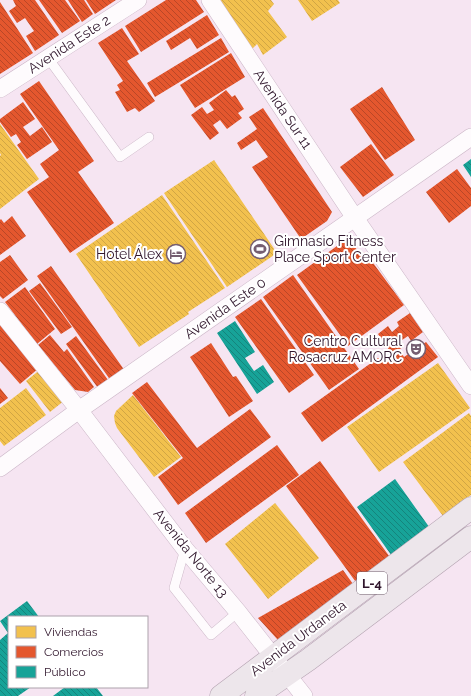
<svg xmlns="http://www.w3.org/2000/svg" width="471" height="696" font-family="Raleway,sans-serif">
<defs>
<pattern id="homes-back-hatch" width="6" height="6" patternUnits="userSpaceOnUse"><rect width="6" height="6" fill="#f2c14e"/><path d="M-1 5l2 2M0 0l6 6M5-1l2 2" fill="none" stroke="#d0a544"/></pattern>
<pattern id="shops-back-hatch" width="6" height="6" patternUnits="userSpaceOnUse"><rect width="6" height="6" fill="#e4572e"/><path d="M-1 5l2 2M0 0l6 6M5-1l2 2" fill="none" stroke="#b94727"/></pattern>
<pattern id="public-back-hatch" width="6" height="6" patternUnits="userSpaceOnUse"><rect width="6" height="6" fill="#17a398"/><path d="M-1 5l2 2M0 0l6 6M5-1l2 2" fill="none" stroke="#15847c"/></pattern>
</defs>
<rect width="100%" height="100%" fill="#f6e5f2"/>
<path fill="url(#homes-back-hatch)" d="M219,0H271L274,4L268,11L287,37L263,55L257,44L251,50Z
M298,0H338L340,3L312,21Z
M0,124L39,179L0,209V156L1,155L0,153Z
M214,160L277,253L227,287L164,193Z
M162,195L225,288L188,312L189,314L139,347L76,254Z
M438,363L470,408L379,472L347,427Z
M41,369L65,400L50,412L26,381Z
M26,388L46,415L4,446L0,441V408Z
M133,395L181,457L154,477L117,428L115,423L114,416L116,411Z
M469,413L471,416V495L443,516L403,462Z
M275,503L319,558L268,599L225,544Z"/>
<path fill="url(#shops-back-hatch)" d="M13,0H35L59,35L35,51L26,36L34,31L25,18L17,23L9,11L16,6Z
M39,0H65L80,21L62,33Z
M68,0H84L93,14L82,22Z
M86,0H116L95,14Z
M166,0H196L204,12L141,52L125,26Z
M0,2L33,53L0,74Z
M207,15L219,35L197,49L190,38L171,50L166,41Z
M122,28L139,54L127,61L155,101L139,112L135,108L127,112L115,92L120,90L117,85L123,81L98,43Z
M221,38L229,52L155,97L147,83Z
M231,53L245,77L195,108L180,85Z
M39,81L94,161L78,172L114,223L70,253L27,192L49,177L40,164L59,150L20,94Z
M382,87L415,140L385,160L350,109Z
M226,90L232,97L235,95L244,109L238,113L242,118L227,129L220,120L213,125L219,133L210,140L191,115L202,107L207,114L214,110L209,103Z
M23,102L35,119L23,127L30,136L42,127L52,142L27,159L17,145L21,142L16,134L11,137L0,122V119Z
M263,108L332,212L327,221L301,239L252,167L268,157L256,140L241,150L237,143L257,129L249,117Z
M371,144L394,175L363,197L340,167Z
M457,169L471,188V206L449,223L426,192Z
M12,216L26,236L0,255V220L1,219L4,223Z
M348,238L361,255L365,252L404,305L348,346L297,275Z
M10,255L28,280L3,299L0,296V262Z
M51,266L125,371L111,381L37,276Z
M293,275L359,369L329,390L263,297Z
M40,283L72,327L61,334L29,291Z
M25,287L55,329L37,344L5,302Z
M261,299L314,375L289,393L235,317Z
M410,313L423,332L411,341L408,336L399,342L403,347L392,354L378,334L388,326L392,332L399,326L397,322Z
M0,320L39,368L20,384L0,361Z
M50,335L64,352L67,349L94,387L88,392L75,390L38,345Z
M76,336L108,380L98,388L66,344Z
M426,342L438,357L322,442L301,413L378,358L385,364L401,352L404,357Z
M211,343L233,377L236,376L253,401L229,417L190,357Z
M147,382L197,448L250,409L271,437L178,505L158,477L183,458L132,393Z
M0,388L8,398L0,404Z
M277,445L299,475L206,543L185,513Z
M320,461L392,560L358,585L286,486Z
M343,570L353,584L278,640L258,618Z"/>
<path fill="url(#public-back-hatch)" d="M471,159V177L463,165Z
M235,321L255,352L245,358L254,371L263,365L274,382L257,394L217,333Z
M395,479L432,531L394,559L357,507Z
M27,601L39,617H9V687H31L18,696H0V640L8,633L0,621Z
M65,687H96L103,696H53Z"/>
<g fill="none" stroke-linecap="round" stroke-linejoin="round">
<g stroke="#cbb6c7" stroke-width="10">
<path id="service" d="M48,58L120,157L149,137
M185,549L174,588L211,635L238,612"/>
</g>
<g stroke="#cbb6c7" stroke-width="18">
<path id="minor" d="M210,0L355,218L471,386
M0,89L138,0
M0,311L79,410L185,549L238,612L304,696
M0,468L79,410L471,137"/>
</g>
<g stroke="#b4a3b1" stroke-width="23">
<path id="primary" d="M221,696L471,508
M256,696L308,660L471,537"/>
</g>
<use href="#service" stroke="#fefbfd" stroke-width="9"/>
<use href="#minor" stroke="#fefbfd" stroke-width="17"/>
<use href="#primary" stroke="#ede6eb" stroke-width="22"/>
</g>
<defs>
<g id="stadium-ring" transform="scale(1)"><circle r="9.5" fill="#fff" stroke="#755e71" stroke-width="1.5"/><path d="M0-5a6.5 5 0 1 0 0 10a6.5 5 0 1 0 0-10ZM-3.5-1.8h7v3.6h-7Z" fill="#755e71"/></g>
<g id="hotel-ring" transform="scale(1)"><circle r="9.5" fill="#fff" stroke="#755e71" stroke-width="1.5"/><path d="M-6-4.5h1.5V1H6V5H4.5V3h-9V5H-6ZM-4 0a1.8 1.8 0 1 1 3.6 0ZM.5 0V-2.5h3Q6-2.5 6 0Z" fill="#755e71"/></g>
<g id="theatre-ring" transform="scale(1)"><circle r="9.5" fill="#fff" stroke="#755e71" stroke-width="1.5"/><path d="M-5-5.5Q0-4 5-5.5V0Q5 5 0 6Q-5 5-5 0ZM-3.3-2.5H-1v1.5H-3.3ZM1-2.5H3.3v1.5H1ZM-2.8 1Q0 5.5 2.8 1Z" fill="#755e71"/></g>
</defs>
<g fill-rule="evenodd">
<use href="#stadium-ring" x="260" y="249"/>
<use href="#hotel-ring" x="176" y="254"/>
<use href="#theatre-ring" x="416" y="349"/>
</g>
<g text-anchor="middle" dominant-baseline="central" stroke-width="4" stroke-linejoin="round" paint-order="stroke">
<rect fill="#fff" stroke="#6e5c6b" stroke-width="1" x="357" y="572" width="30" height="22" rx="3"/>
<g font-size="13" font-weight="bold" fill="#30162c">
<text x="372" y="583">L-4</text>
</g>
<g font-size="14" fill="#30162c" stroke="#fff">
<text transform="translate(69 44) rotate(-33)">Avenida Este 2</text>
<text transform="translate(283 109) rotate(56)">Avenida Sur 11</text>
<text transform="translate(225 308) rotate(-35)">Avenida Este 0</text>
<text transform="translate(191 553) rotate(51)">Avenida Norte 13</text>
<text transform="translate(298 638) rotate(-37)">Avenida Urdaneta</text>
</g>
<g font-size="14" fill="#30162c" stroke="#fff" text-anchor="end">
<text x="274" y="241" text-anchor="start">Gimnasio Fitness<tspan x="274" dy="16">Place Sport Center</tspan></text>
<text x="162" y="254">Hotel Álex</text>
<text x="402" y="341">Centro Cultural<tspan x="402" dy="16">Rosacruz AMORC</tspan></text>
</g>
</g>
<rect x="8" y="616" width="140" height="72" fill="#ffffff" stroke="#aca2ab"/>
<rect x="16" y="626" width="20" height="12" fill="#f2c14e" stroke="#aca2ab"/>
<text x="44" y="636" font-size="12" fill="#30162c">Viviendas</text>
<rect x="16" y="646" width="20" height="12" fill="#e4572e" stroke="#aca2ab"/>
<text x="44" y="656" font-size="12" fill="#30162c">Comercios</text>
<rect x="16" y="666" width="20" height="12" fill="#17a398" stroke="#aca2ab"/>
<text x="44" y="676" font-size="12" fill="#30162c">Público</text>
</svg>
